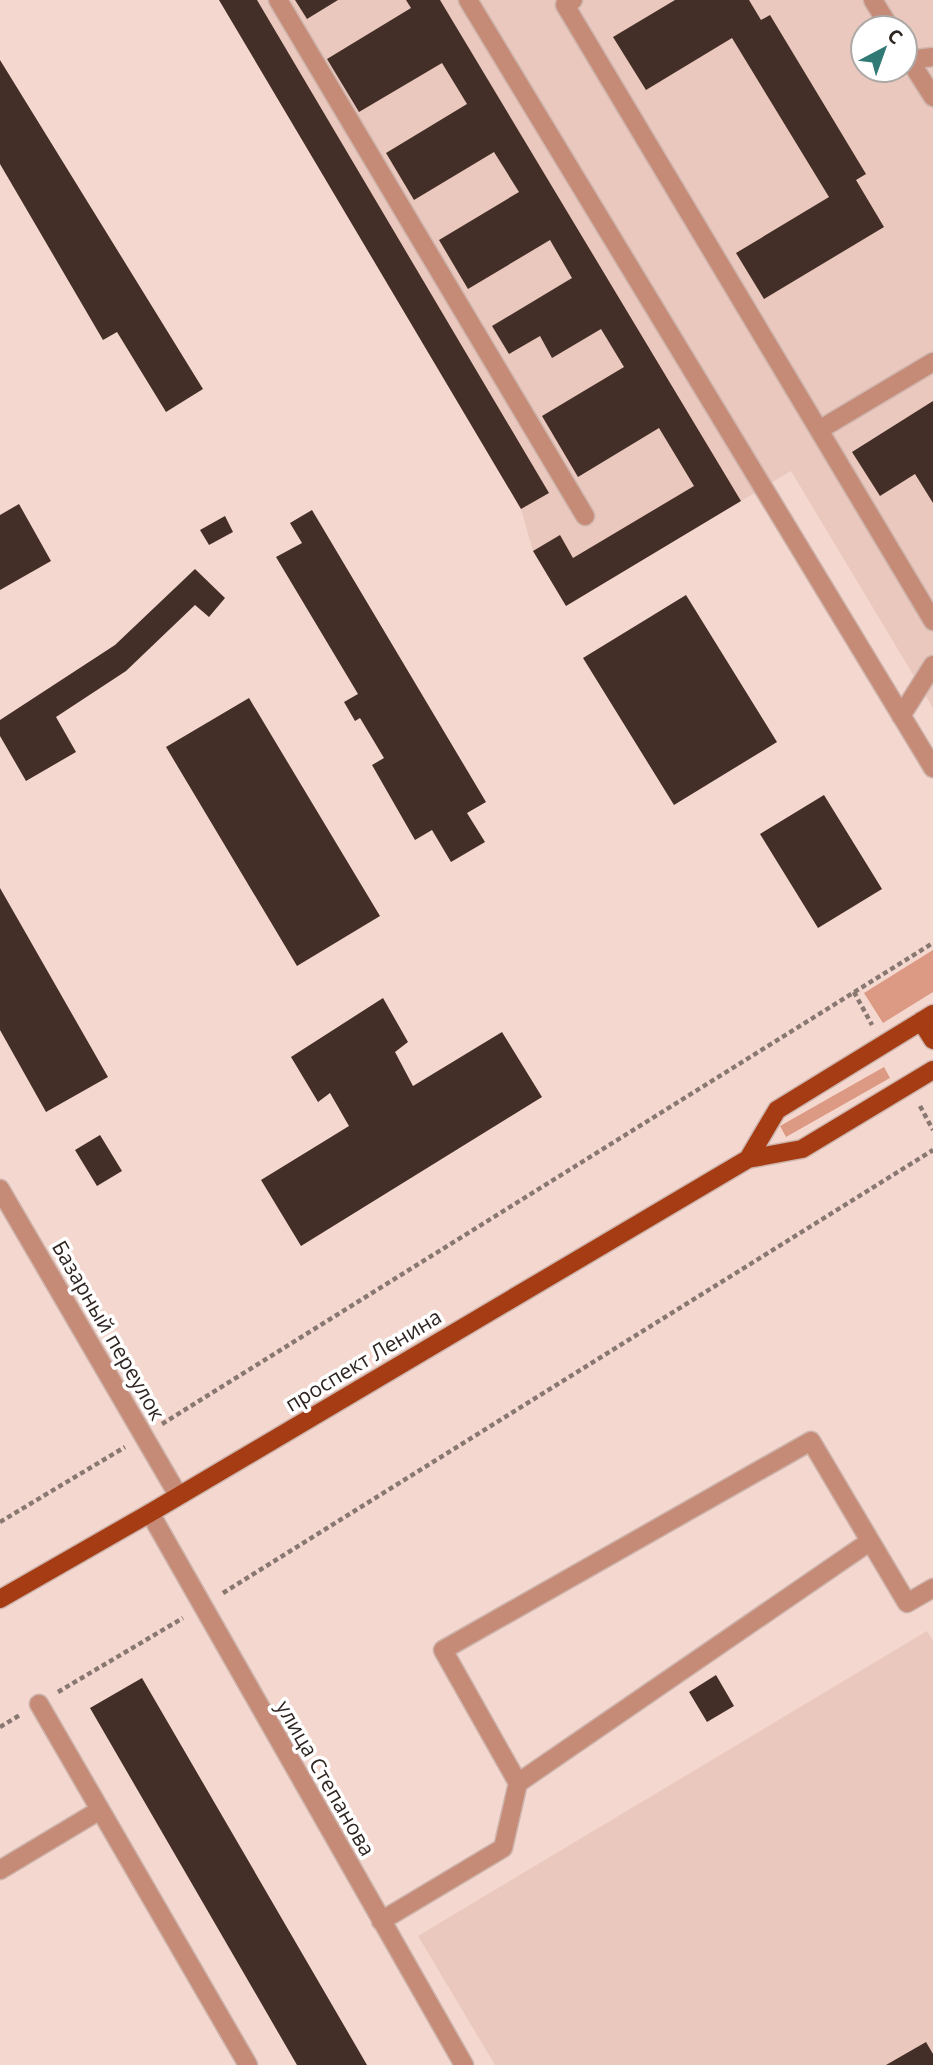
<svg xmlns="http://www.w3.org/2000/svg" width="933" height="2065" font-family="'Open Sans',sans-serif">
<rect width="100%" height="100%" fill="#f4d8cf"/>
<path fill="#eac8bd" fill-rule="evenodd" d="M219,0H933V708L791,471L566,606L533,551L521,509ZM863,28H905V70H863Z
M927,1631L933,1641V2065H495L418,1936Z"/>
<path fill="#dc9983" d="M933,950V992L883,1023L864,993Z
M884,1067L890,1078L786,1137L780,1126Z"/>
<path fill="#442f28" d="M219,0H257L549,493L521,509Z
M295,0H338L307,19Z
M406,0H440L741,501L566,606L533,551L560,535L573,558L694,486L659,428L578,477L542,416L624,367L601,329L552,358L540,336L509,354L492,326L572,278L550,240L468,289L439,240L519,192L494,152L414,200L386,153L467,104L442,63L359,112L327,59L411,8Z
M675,0H749L761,20L770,15L866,174L856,180L884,227L764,299L736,253L829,197L732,38L646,90L613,37Z
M0,60L203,389L166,412L117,332L103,340L0,164Z
M933,401V503L915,474L880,496L852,452Z
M19,504L51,561L0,590V515Z
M312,510L486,802L467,813L485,842L451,862L432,830L415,840L372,765L384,758L360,718L355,721L344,702L358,694L276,557L302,543L290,523Z
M225,516L233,532L209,545L200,530Z
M195,569L225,598L209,617L195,605L126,671L56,717L76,752L26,781L0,736V720L115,645Z
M686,595L777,742L674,805L583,658Z
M249,698L380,916L297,966L166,747Z
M824,795L882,889L818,928L760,834Z
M0,888L108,1077L46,1112L0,1030Z
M383,998L408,1042L395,1052L413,1086L502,1032L542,1097L301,1246L261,1180L349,1126L330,1093L318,1102L291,1057Z
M100,1135L122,1171L97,1186L75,1150Z
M716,1675L734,1706L707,1722L689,1692Z
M142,1678L367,2065H297L90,1708Z
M926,2042L933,2054V2065H886Z"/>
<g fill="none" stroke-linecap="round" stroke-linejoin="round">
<g stroke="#cdb4ac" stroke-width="21">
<path id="minor" d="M278,0L585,516
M468,0L933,768
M573,0L565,5L933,621
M873,0L890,28
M905,53L933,97
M909,60L933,57
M819,430L933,362
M901,716L933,665
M0,1189L178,1495
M150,1513L464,2065
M39,1704L248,2065
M518,1783L869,1542
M0,1870L100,1810
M381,1921L503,1848L518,1783L443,1650L811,1441L907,1603L933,1588"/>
</g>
<g stroke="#cdb4ac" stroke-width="21">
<path id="major" d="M921,1021L933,1040
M748,1159L777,1110L933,1014
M0,1599L150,1513L748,1159L802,1149L933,1070"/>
</g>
<path stroke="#897771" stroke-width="4.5" stroke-dasharray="5 3.5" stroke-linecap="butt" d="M854,992L872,1025
M920,1106L933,1130
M162,1424L933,943
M0,1522L125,1447
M223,1593L933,1150
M58,1692L183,1618
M0,1727L20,1715"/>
<use href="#minor" stroke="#c68b77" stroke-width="18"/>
<use href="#major" stroke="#a63c13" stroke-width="18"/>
</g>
<g text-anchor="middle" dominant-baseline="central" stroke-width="7" stroke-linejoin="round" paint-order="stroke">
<g font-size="21" fill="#2f2521" stroke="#fff">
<text transform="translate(109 1330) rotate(60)">Базарный переулок</text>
<text transform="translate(363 1360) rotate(-31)">проспект Ленина</text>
<text transform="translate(326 1778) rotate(60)">улица Степанова</text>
</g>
</g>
<g transform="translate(884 49) rotate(41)"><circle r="33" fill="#ffffff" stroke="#aca8a6" stroke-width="2"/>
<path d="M0-5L12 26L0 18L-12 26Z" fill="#317974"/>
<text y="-10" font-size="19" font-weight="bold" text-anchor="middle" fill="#2f2521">С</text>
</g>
</svg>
